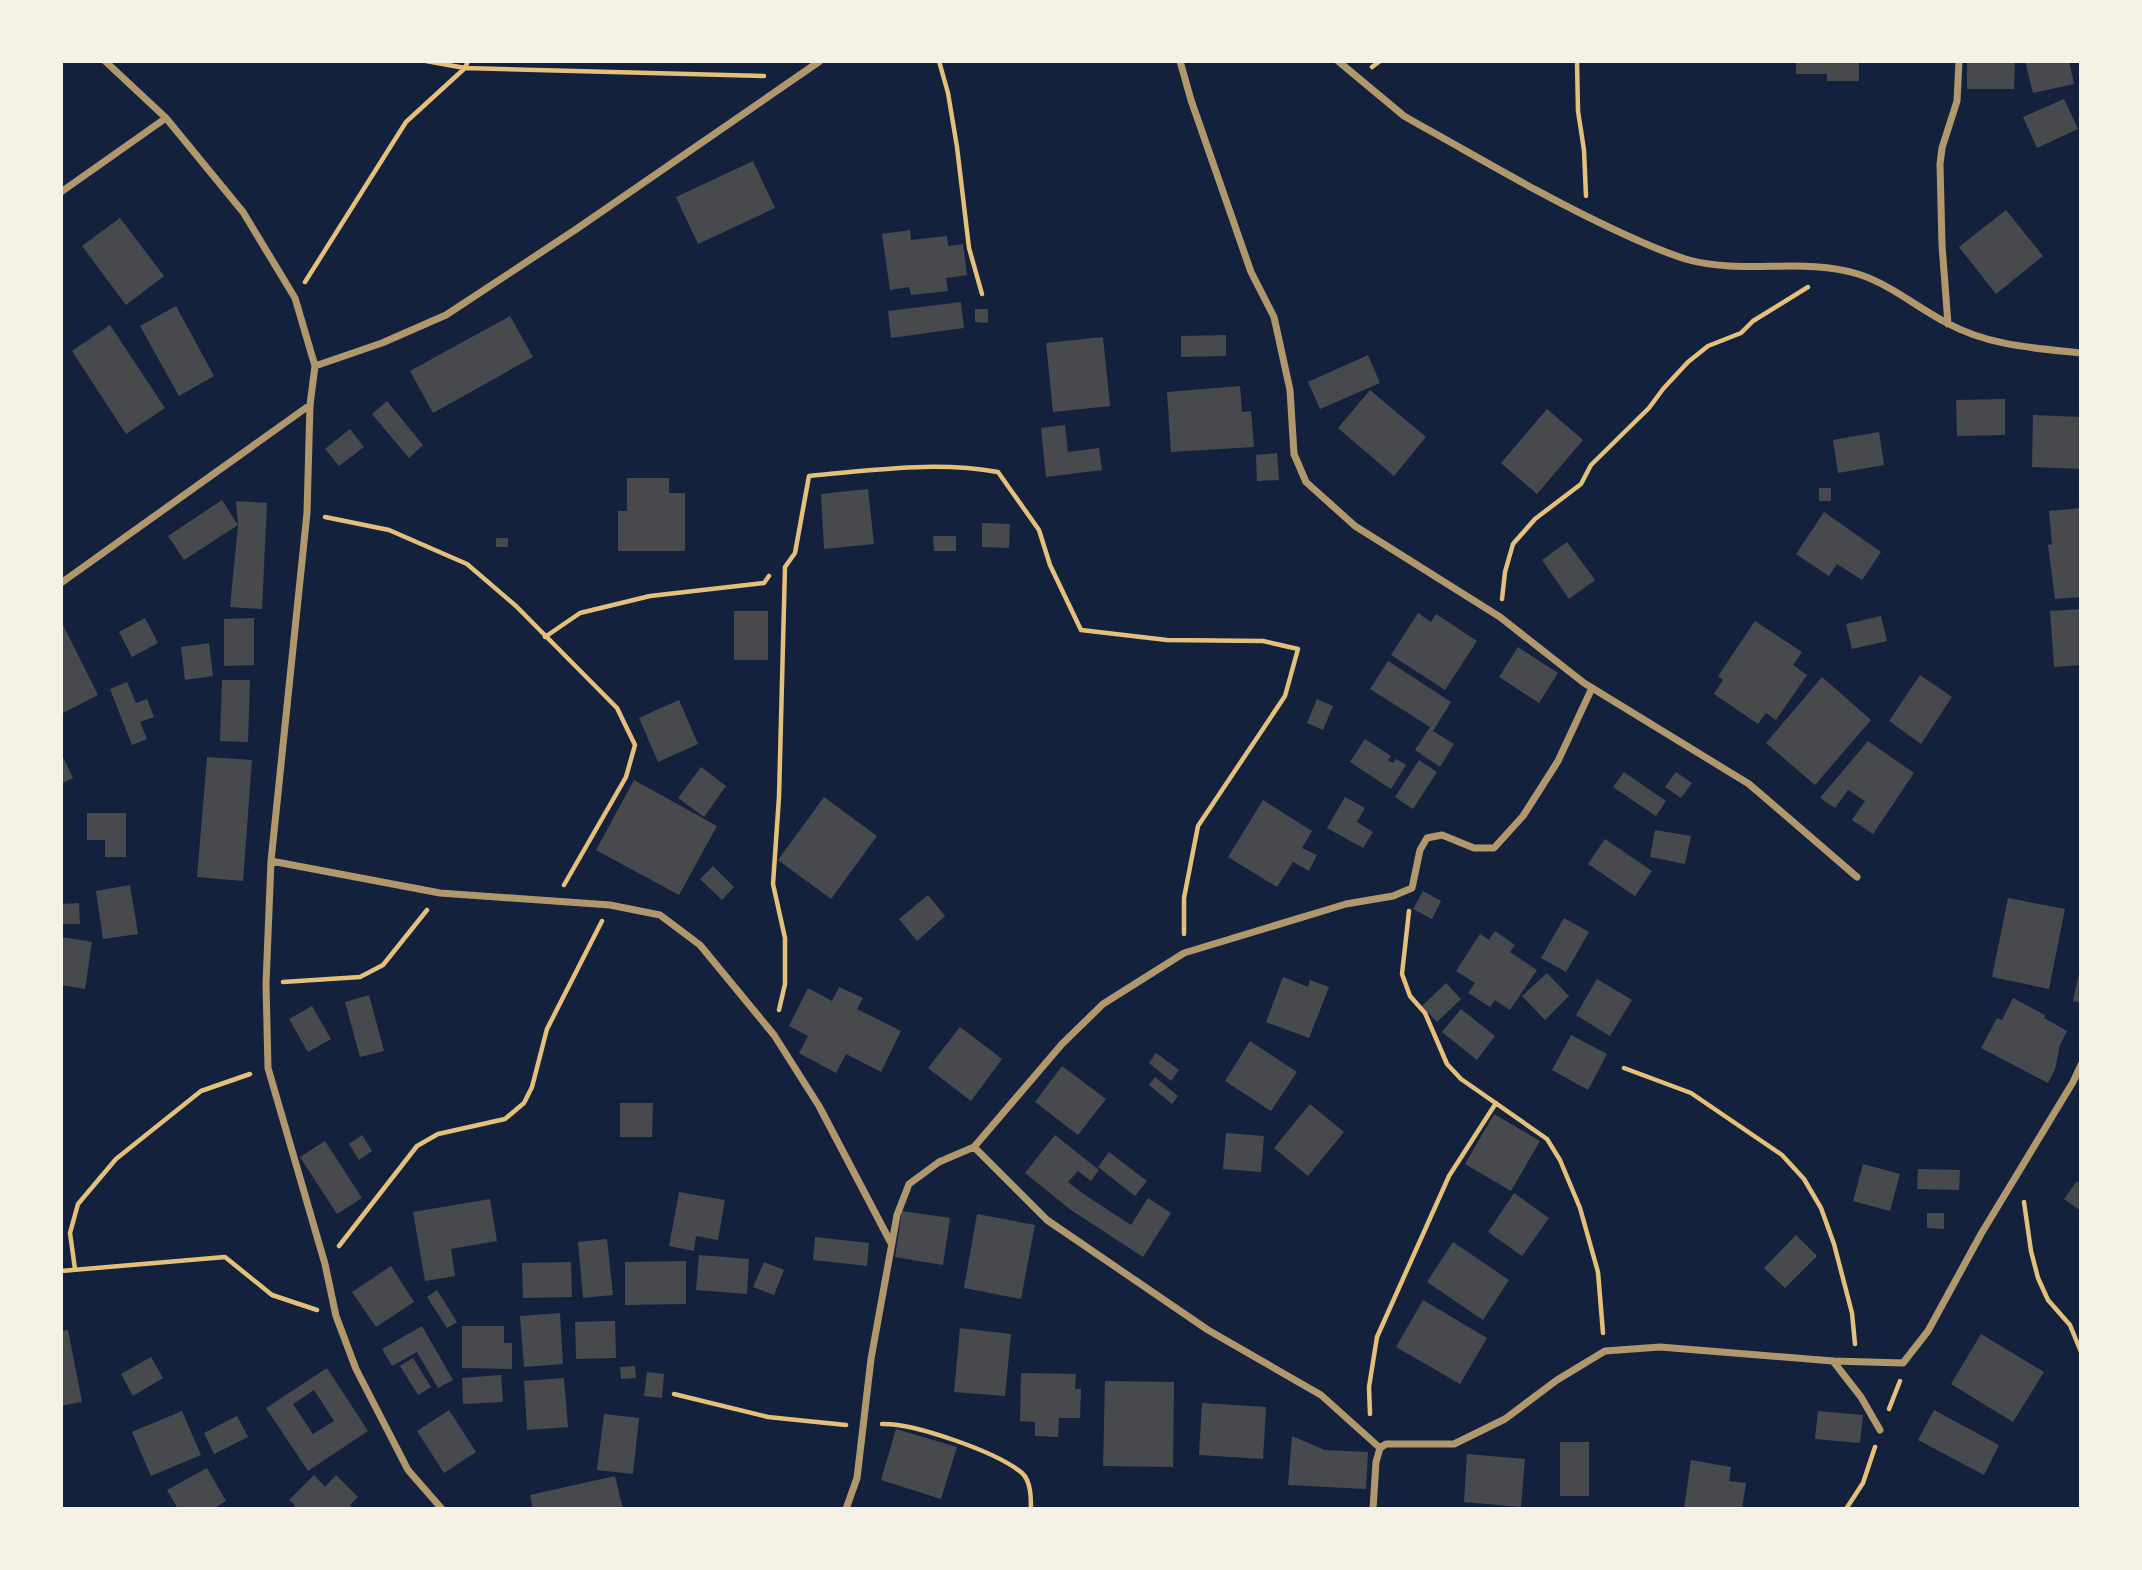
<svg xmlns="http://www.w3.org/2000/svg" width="2142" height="1570" font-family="Helvetica,sans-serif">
<rect width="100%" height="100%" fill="#14213d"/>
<path fill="#48494c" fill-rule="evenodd" d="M1796,61H1859V81H1827V74H1796Z
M1967,61H2015L2014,89H1967Z
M2025,61H2069L2074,84L2033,93Z
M2064,99L2078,129L2037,148L2023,117Z
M753,161L775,208L698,244L676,197Z
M2006,210L2043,256L1996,294L1959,247Z
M120,218L164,276L126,305L82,246Z
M910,230L911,240L947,236L948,246L963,244L967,275L946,278L948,291L911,295L909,287L890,290L882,234Z
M961,302L964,328L891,338L888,311Z
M176,306L214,376L179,396L140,326Z
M975,309H988V323L975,322Z
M510,316L533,357L433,413L410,371Z
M110,325L165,408L126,434L72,351Z
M1226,335V356L1181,357V336Z
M1103,337L1110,406L1053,412L1046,343Z
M1368,355L1380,383L1320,409L1308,382Z
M1240,386L1242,412L1251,411L1254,447L1171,452L1167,392Z
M1370,390L1426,437L1394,476L1338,428Z
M2005,399V435L1957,436L1956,400Z
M387,401L423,445L409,458L372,414Z
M1547,409L1583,440L1537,494L1501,463Z
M2033,415L2081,417V469L2032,467Z
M1065,425L1068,452L1099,448L1102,470L1046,477L1041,428Z
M350,429L364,447L339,466L325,449Z
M1879,432L1884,465L1838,473L1833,440Z
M1277,453L1279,480L1257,481L1256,455Z
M627,478H669V493H685V551H618V511H627Z
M1819,488H1831V501H1819Z
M868,489L874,544L824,549L821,494Z
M222,500L238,525L184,560L168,536Z
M236,501L267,503L262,609L230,607L238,525Z
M2081,508V597L2055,599L2048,545L2052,544L2049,511Z
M1824,512L1881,552L1862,580L1837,564L1829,576L1796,554Z
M982,523L1010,524L1009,548L982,547Z
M933,536H956V551H934Z
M496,538H508V547H496Z
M1567,542L1595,580L1569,599L1542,560Z
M2081,609V665L2054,667L2050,611Z
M734,611H768V660H734Z
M1418,613L1431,622L1436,614L1477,641L1445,690L1391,655Z
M1881,616L1887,641L1852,649L1846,624Z
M145,618L158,643L132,657L119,632Z
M254,618V665L224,666V619Z
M61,621L98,695L61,714Z
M1755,621L1802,652L1793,665L1807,675L1776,720L1766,713L1758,724L1714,694L1723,680L1718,676Z
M209,643L213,676L185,680L181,647Z
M1518,647L1558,673L1539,703L1499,677Z
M1388,661L1451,702L1433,731L1454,744L1440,767L1415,750L1430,727L1370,689Z
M1920,675L1952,697L1921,744L1889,721Z
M1822,677L1871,720L1815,785L1766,743Z
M222,680H250L248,742L220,741Z
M127,682L136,703L147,699L154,717L140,722L147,739L132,745L110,689Z
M1317,699L1333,706L1323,730L1307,723Z
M679,700L698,744L658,762L639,718Z
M1365,739L1391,756L1388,760L1393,763L1396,759L1406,765L1391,789L1350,762Z
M1868,741L1914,773L1873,834L1852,820L1865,801L1848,790L1835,808L1820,798Z
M61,753L73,778L61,784Z
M207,757L252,760L243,881L197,877Z
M1419,760L1437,772L1413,809L1395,797Z
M701,767L726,786L704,817L678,798Z
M1624,772L1666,801L1656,816L1613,787Z
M1676,772L1692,783L1681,798L1665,787Z
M634,780L717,826L679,895L596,850Z
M824,797L877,836L831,899L778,860Z
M1345,797L1365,808L1357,822L1373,832L1363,848L1327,828Z
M1263,800L1312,831L1302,848L1317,855L1309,871L1293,862L1277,887L1228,857Z
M87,813H126V857H105V840H87Z
M1655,830L1691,836L1685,864L1650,857Z
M1605,839L1652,871L1635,896L1588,864Z
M713,866L734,887L722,900L700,879Z
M130,885L138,934L103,939L96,891Z
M1423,891L1441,901L1432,919L1413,909Z
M928,895L945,916L917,941L899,919Z
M2008,898L2065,909L2049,989L1992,977Z
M79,903L80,924H61V904Z
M1564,918L1589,932L1566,972L1541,958Z
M1495,931L1515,945L1510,952L1537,970L1510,1010L1495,1000L1490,1007L1468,993L1475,983L1456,971L1480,934L1489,940Z
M61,937L92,942L85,989L61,985Z
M2080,969H2081V1003L2073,1001Z
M1547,973L1569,996L1545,1020L1522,996Z
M1283,977L1308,987L1310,980L1329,987L1309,1038L1266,1022Z
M1597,979L1632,1000L1610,1036L1576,1015Z
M1446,983L1461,999L1437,1022L1422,1006Z
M839,987L863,998L857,1009L901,1031L881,1072L846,1054L836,1073L799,1053L808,1036L789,1026L808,988L832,1001Z
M369,995L384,1051L360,1057L345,1002Z
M2013,998L2045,1015L2044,1018L2067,1031L2060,1045L2055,1069L2048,1083L1981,1048L1997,1018L2002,1020Z
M312,1006L331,1039L308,1052L289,1019Z
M1461,1009L1495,1036L1477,1060L1442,1032Z
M960,1027L1002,1059L971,1101L928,1068Z
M1571,1035L1607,1054L1588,1090L1552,1070Z
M1250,1041L1297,1072L1271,1111L1225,1081Z
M1156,1053L1179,1070L1171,1081L1149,1063Z
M1062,1066L1106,1099L1078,1135L1035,1102Z
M1155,1077L1178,1096L1172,1104L1149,1085Z
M620,1103H653L652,1137H620Z
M1310,1104L1344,1132L1308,1176L1274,1148Z
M1494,1114L1540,1141L1511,1191L1465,1164Z
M1226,1133L1264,1136L1261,1172L1223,1169Z
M362,1135L372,1151L359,1160L349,1144Z
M1055,1135L1099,1170L1091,1181L1078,1171L1068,1182L1082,1193L1131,1225L1148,1198L1171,1213L1143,1257L1071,1210L1025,1173Z
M325,1141L362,1198L337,1214L300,1157Z
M1109,1152L1147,1181L1135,1196L1098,1167Z
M1863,1164L1900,1174L1890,1211L1853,1201Z
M1918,1169L1960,1170L1959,1190L1917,1189Z
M2077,1181L2081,1184V1211L2064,1199Z
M679,1192L725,1200L718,1240L696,1236L694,1251L669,1246Z
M1514,1193L1549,1218L1522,1256L1488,1232Z
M490,1199L497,1241L451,1249L455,1276L425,1281L413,1212Z
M902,1211L950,1218L943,1265L895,1257Z
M1927,1213H1944V1229L1927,1228Z
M977,1214L1035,1225L1021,1299L964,1288Z
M1796,1235L1817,1256L1785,1288L1764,1268Z
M815,1237L869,1243L867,1266L813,1260Z
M607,1239L613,1295L583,1298L578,1242Z
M1453,1242L1509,1280L1483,1320L1427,1282Z
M699,1255L749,1259L747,1294L696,1290Z
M686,1261V1304L625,1305V1262Z
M571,1262L572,1297L523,1298L522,1263Z
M764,1262L784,1270L774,1295L753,1287Z
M391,1266L414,1302L376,1327L352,1292Z
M437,1290L457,1322L447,1328L427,1297Z
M1423,1300L1487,1338L1460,1384L1396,1347Z
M560,1313L563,1364L524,1367L520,1316Z
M615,1321L616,1358L576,1359L575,1322Z
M422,1326L453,1380L438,1388L417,1352L392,1366L382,1349Z
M462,1326H504V1343H512V1369L462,1368Z
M960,1328L1011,1334L1005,1396L954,1392Z
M68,1330L82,1402L61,1406V1331Z
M1981,1334L2044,1372L2013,1422L1951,1384Z
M151,1357L163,1378L133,1396L121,1374Z
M413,1358L431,1387L418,1395L400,1366Z
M635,1366L636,1378L621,1379L620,1367Z
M327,1368L368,1431L308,1471L266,1408ZM314,1390L334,1421L313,1434L293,1404Z
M647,1372L664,1374L662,1398L644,1396Z
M1021,1373L1076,1374L1075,1389H1081L1080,1418H1059L1058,1437L1035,1436V1422L1020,1421Z
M501,1375L503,1402L463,1404L462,1378Z
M564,1378L568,1427L527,1430L524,1381Z
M1105,1381L1174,1382L1173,1467L1103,1466Z
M1202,1403L1266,1407L1263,1459L1199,1455Z
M449,1410L476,1452L444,1473L417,1431Z
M1934,1410L1999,1445L1984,1475L1918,1440Z
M182,1411L201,1455L151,1476L132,1432Z
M1818,1411L1863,1415L1860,1443L1815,1439Z
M604,1414L639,1418L633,1474L597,1470Z
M237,1416L248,1437L214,1454L204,1433Z
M896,1429L957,1447L941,1499L881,1480Z
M1292,1436L1325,1450L1368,1452L1366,1489L1288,1485Z
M1560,1442H1589V1496H1560Z
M1467,1454L1525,1459L1521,1507L1464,1502Z
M1691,1460L1731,1467L1729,1481L1746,1483L1742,1509L1684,1508Z
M207,1468L226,1501L213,1509H178L167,1490Z
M314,1475L325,1487L336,1475L358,1497L350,1505L354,1509H292L295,1505L289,1500Z
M615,1476L623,1509H533L530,1495Z"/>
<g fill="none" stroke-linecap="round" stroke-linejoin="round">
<path stroke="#e5c07b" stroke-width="4.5" d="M426,61L465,68L468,61
M939,61L948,93L957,147L969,248L982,294
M1577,61L1578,111L1584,150L1586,196
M1372,67L1380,61
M305,282L406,122L465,68L764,76
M325,517L389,530L467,564L516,606L617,708L635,745L626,777L564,885
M1502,599L1505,572L1513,544L1535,519L1581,484L1591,465L1649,408L1663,389L1688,362L1708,346L1741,333L1753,321L1808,287
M545,637L580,613L650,596L764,583L769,576
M1409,911L1402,974L1410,996L1425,1013L1447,1064L1461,1079L1547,1139L1560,1160L1580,1208L1598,1272L1603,1333
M283,982L360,977L383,965L427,910
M779,1010L785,984V938L773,884L779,797L785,567L795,553L809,476C871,470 937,461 998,472L1039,530L1050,565L1081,630L1167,640L1263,641L1298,649L1285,696L1198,826L1184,898V934
M1624,1068L1691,1093L1782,1155L1804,1179L1821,1208L1834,1244L1852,1313L1855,1344
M2024,1202L2031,1251L2038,1278L2048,1300L2070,1325L2081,1352
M339,1246L417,1146L438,1134L505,1119L524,1103L532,1087L547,1029L602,921
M75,1269L70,1233L78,1204L116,1159L201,1091L250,1074
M61,1271L225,1257L272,1295L317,1310
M674,1394L768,1417L846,1425
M1889,1409L1900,1381
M1370,1414L1369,1387L1377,1337L1449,1176L1496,1103
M882,1424C914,1423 997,1452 1022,1473C1031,1481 1031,1498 1031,1509
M1846,1509L1863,1483L1875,1447"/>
<path stroke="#b1986c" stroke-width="7" d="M105,61L166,118L243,212L295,298L315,366L310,405L307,513L271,861L266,984L268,1068L325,1264L336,1316L356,1369L408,1470L442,1509
M1180,61L1191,100L1251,272L1274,317L1290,390L1294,454L1306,482L1355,526L1500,617L1584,683L1749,784L1857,877
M1338,61L1404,116L1418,124C1483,160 1548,199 1615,230C1639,241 1664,253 1689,260C1744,275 1804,257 1858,274C1890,284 1918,308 1947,323C1989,346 2035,348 2081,353
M61,192L166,118
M1948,324L1942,245L1940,164L1942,148L1957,101L1959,61
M315,366L382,343L446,315L575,230L820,61
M61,583L310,405
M271,861L440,893L610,905L660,915L700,945L774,1035L819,1106L891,1243
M974,1147L1047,1220L1208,1330L1321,1395L1380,1448
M1833,1361L1861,1397L1880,1430
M846,1509L857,1478L871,1359L892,1243L897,1215L909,1184L939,1162L974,1147L1062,1044L1103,1004L1184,953L1346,904L1393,896L1412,888L1420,850L1427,838L1442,835L1474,848H1494L1523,816L1558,761L1592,688
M1373,1509L1376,1462L1380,1448L1386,1444H1454L1505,1419L1557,1380L1605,1351L1660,1347L1833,1361L1903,1363L1928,1331L1981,1234L2073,1082L2081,1065"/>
</g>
<rect width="2142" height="1570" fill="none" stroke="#f6f1e7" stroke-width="126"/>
</svg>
